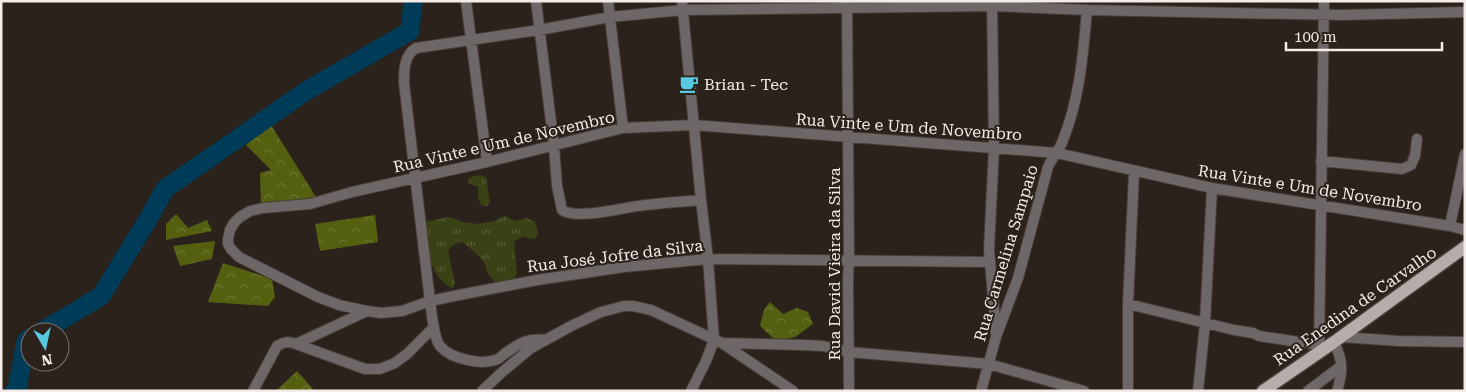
<svg xmlns="http://www.w3.org/2000/svg" width="1466" height="392" font-family="'Roboto Serif',serif">
<defs>
<pattern id="grass-tufts" width="24" height="20" patternUnits="userSpaceOnUse" patternTransform="scale(1.25)"><rect width="24" height="20" fill="#3a4215"/><path d="M3 7l-1-3M5 7V3M7 7l1-3M15 17l-1-3M17 17v-4M19 17l1-3" fill="none" stroke="#575d37"/></pattern>
<pattern id="forest-crowns" width="20" height="18" patternUnits="userSpaceOnUse" patternTransform="scale(1.25)"><rect width="20" height="18" fill="#546010"/><path d="M2 6a3 3 0 1 1 6 0M12 15a3 3 0 1 1 6 0" fill="none" stroke="#6d7733"/></pattern>
</defs>
<rect width="100%" height="100%" fill="#2c221c"/>
<path fill="url(#grass-tufts)" d="M481,175L486,178L490,202L487,206L481,205L478,198V187L468,183V179L475,176Z
M505,216L515,221L527,218L535,222L538,233L535,239L527,238L523,236L514,242L517,273L512,283L497,285L487,272L485,264L478,255L462,242L453,245L448,250L455,284L453,288C428,278 427,245 424,222L449,217L463,222L478,224L494,221Z"/>
<path fill="url(#forest-crowns)" d="M271,125L316,197L261,205L260,173L271,170L246,145Z
M176,214L188,228L207,220L212,231L166,240V224Z
M375,215L378,242L320,251L315,224Z
M215,241L212,259L180,266L173,246Z
M223,263L272,279L275,297L268,306L208,302Z
M770,302L783,314L797,308L808,312L813,324L795,337L776,341L760,326L764,310Z
M297,371L313,389L312,391H276Z"/>
<g fill="none" stroke-linecap="round" stroke-linejoin="round">
<path stroke="#003b58" stroke-width="19" d="M41,332L101,296L147,221L165,189L306,91L410,31L413,1
M15,391L17,389L26,341L30,338"/>
<g stroke="#483e39" stroke-width="12">
<path id="minor" d="M466,1L487,162
M536,1L554,146L557,186L562,210C576,220 621,208 638,206C659,203 680,202 701,200
M608,1L623,128
M682,1L701,200L708,259L714,340L706,361L691,391
M992,1L994,148L989,249L996,334
M847,2L849,261L848,279L849,391
M1321,161L1402,169L1411,165L1415,156L1417,139
M1450,226L1465,154
M990,262L708,259L624,267L537,280L459,295L430,301L402,311L381,313L367,311L339,305L318,297L239,257L231,249L228,244V239L230,230L234,223L240,217L250,211L263,208L310,204L352,192L487,162L623,128L694,125L1057,153L1212,188L1450,226L1465,230
M1128,304L1234,330L1253,333L1259,336L1319,345
M1341,337L1399,341L1465,342
M546,340C528,338 522,342 507,352C504,354 501,357 498,359C482,366 451,359 440,346C433,336 432,313 430,301L404,83C404,70 404,55 416,48L539,30L610,17L683,10L992,6L1087,10L1342,15L1465,12
M1334,342C1343,360 1343,372 1337,391
M722,343L802,345L823,346L849,352L989,364L1084,391
M296,344L367,311
M1319,351L1324,1
M253,391L277,346C284,342 288,341 296,344L365,369H380L395,363L407,354L434,327
M482,391L501,373L531,348L573,325L601,312L624,306H633L651,310L722,343L793,391
M981,391L996,337L1018,278L1048,167C1052,157 1060,150 1063,140C1080,98 1083,54 1087,10
M1128,391V304L1134,172
M1198,391L1205,323L1212,188
M1308,391L1341,366"/>
</g>
<g stroke="#483e39" stroke-width="15">
<path id="major" d="M1263,391L1334,342L1465,247"/>
</g>
<use href="#minor" stroke="#6e6767" stroke-width="10"/>
<use href="#major" stroke="#b8abab" stroke-width="12"/>
</g>
<defs>
<g id="cafe-bare" transform="scale(1.5)"><path d="M-5.5-4.5H6V0H3Q3 3.5 0 3.5H-2.5Q-5.5 3.5-5.5 0ZM3-3.2v2h1.7v-2ZM-6 4.5H4V6H-6Z" fill="#57c9e2" stroke="#2c221c" stroke-width="2.5" paint-order="stroke"/></g>
</defs>
<g fill-rule="evenodd">
<use href="#cafe-bare" x="689" y="84"/>
</g>
<g text-anchor="middle" dominant-baseline="central" stroke-width="4" stroke-linejoin="round" paint-order="stroke">
<g font-size="16" fill="#f3ece8" stroke="#2c221c" text-anchor="start">
<text x="704" y="84">Brian - Tec</text>
</g>
<g font-size="16" fill="#f3ece8" stroke="#2c221c">
<text transform="translate(909 127) rotate(4)">Rua Vinte e Um de Novembro</text>
<text transform="translate(504 142) rotate(-13)">Rua Vinte e Um de Novembro</text>
<text transform="translate(1310 188) rotate(9)">Rua Vinte e Um de Novembro</text>
<text transform="translate(1006 253) rotate(-73)">Rua Carmelina Sampaio</text>
<text transform="translate(615 256) rotate(-7)">Rua José Jofre da Silva</text>
<text transform="translate(834 264) rotate(-90)">Rua David Vieira da Silva</text>
<text transform="translate(1355 306) rotate(-35)">Rua Enedina de Carvalho</text>
</g>
</g>
<rect width="1466" height="392" fill="none" stroke="#f3ece8" stroke-width="5"/>
<g transform="translate(45 347) rotate(171)"><circle r="24" fill="#2c221c" stroke="#7c736e"/>
<path d="M0-4L9 19L0 12L-9 19Z" fill="#57c9e2"/>
<text y="-8" font-size="14" font-weight="bold" text-anchor="middle" fill="#f3ece8">N</text>
</g>
<path d="M1286 42v8h156v-8" fill="none" stroke="#f3ece8" stroke-width="2.5"/>
<text x="1294" y="42" font-size="15" fill="#f3ece8" stroke="#2c221c" stroke-width="4" paint-order="stroke">100 m</text>
</svg>
